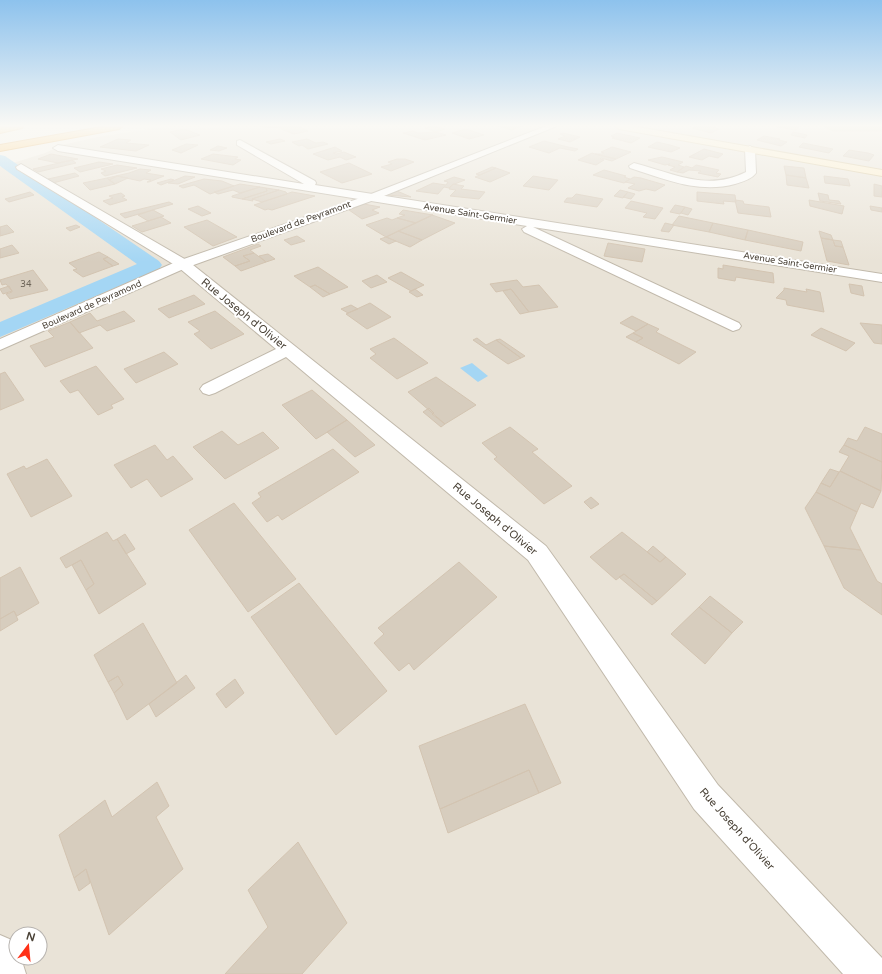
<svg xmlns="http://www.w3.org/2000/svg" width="882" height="974" font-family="'Varela Round',sans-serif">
<rect width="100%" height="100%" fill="#f5f1e9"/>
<path fill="#e9e3d7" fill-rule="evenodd" d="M168,126H200L206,129L224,126H882V974H0V167L45,153L62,145L98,137ZM16,934H40V958H16Z"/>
<path fill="#a4d6f4" d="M472,363L488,376L478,382L460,368Z"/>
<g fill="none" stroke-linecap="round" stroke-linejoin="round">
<path fill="#a4d6f4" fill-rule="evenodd" d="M0,155L5,156L159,261L162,265L159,269L0,337V322L137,264L0,166Z"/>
</g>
<path fill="#d7cdbe" stroke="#d3c4b1" d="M264,126H298L308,131L294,134L283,130L281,128H282L262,127Z
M434,126L445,129L436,132L425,128Z
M498,126H521L512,130Z
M698,126H708L719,129L711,133L692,128Z
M779,126H800L796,130L777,127Z
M823,126H879L882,127V131H833Z
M184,129L187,130L200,135L181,140L170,132Z
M466,129L484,135L469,139L452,133Z
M413,131L418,133L436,132L446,135L425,140L403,133Z
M793,132L807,135L805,138L791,135Z
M563,133L580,137L570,142L558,139L565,136L560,134Z
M617,133L640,138L631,143L612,138L615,137L611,136Z
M764,136L780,139L779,140L787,142L781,146L757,140Z
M118,139L131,140L126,143L149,145L136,151L100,147Z
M280,139L285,141L271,144L266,142Z
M307,139L316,143L323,142L328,144L308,149L302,145L299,146L292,142Z
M544,141L568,147L578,149L575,151L560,148L549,153L529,147Z
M657,142L670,145L680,148L671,152L648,147Z
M803,143L833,149L829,153L799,147Z
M186,144L198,145L181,153L172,150Z
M218,146L227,148L219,151L210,150Z
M335,147L342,151L333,153L336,154L344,152L356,157L346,160L340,157L328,160L313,154Z
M612,147L631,152L616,159L595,154H602L604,153L601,152Z
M704,149L723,154L718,158L709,156L702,160L689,157Z
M849,150L868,153L874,155L869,161L843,156Z
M592,153L595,154L616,159L612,161L601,158L600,159L604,160L596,165L578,160Z
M51,154L78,159L58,163L38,159Z
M213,154L238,157L235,159L241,160L233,165L201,159Z
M662,157L683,162L678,165L684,167L677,172L670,170L675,167L668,165L670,164L665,165L648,160Z
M397,159H405L414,162L391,171L381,167L392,164L388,162Z
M72,160L76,163L38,172L33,169Z
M99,162L113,164L80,172L74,168Z
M349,163L372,174L342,183L320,172Z
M117,165L137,168L105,176L101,173L106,171L101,169Z
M696,165L719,170L716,173L721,174L718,177L698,173L701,171L689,170L683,173L677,172L686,166L692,168Z
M784,166L804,168L806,178L786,175Z
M492,167L496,168L480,175L476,174Z
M496,168L510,173L490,182L475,177Z
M140,169L151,170L146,173L164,176L149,182H147L151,180L144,179L140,181L117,176L109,180L107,178L129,173Z
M604,170L626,176L624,177L630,179L624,183L593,175Z
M75,173L79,176L53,183L48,179Z
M786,175L806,178L809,188L787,185Z
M117,176L128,178L115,184L109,180Z
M185,176L195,177L178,184L168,183Z
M533,176L558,180L549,190L523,186Z
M824,176L848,179L850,186L825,183Z
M454,177L465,180L452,185L449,188L444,187L438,194L416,191L433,183L446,185L448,182L444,181Z
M634,177L641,178L665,185L655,191L646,189L639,191L628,188L635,184L625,182Z
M107,178L115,184L90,190L83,183Z
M171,179L174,180L161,185L157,183Z
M204,179L222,181L234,186L210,194L194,185L183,188L179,186Z
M240,184L260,187L240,193L233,190L218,194L214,192Z
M453,184L464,186L461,189L485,192L479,199L450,196L456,190L449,189Z
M874,184L882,186V197L874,196Z
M260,187L266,188L267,191L242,199L232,197V196Z
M266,188L279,190L252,199L253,201L242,199L267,191Z
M279,190L286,192L287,194L262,202L252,199Z
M620,190L628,192L623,198L614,196Z
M397,191L411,197L387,195Z
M30,192L34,195L9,202L5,199Z
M292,192L315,196L272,210L268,209L265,210L254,205Z
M628,192L635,194L631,199L623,197Z
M697,192L735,195L736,202L723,201L724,204L697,201Z
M121,193L125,196L122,197L127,200L110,205L103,201L113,198L109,196Z
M818,193L828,195L829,200L839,201L841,204L820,201Z
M576,194L603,199L597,207L564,202L567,198H572Z
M735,200L743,201L744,204L769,207L771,217L738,213Z
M809,200L844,206L842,214L810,206Z
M631,201L663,208L655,219L643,217L647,213L625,208Z
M169,202L173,204L125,218L120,214Z
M364,204L380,207L372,210L379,213L362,219L349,210Z
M675,205L685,207L680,214L670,212Z
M198,206L211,213L202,216L188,209Z
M870,206L882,208V212L871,210Z
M685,207L692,209L688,215L681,213Z
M153,210L164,216L148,221L138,215Z
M403,210L433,215L416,223L397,218L405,215L399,214Z
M432,215L455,223L422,240L398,231Z
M679,216L713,223L709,232L672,225Z
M161,217L171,223L142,232L132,226Z
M387,218L392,220L397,218L416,223L386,237L366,225Z
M207,220L237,237L213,246L184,227Z
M665,223L674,225L669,232L661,231Z
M713,223L748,230L745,240L709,232Z
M7,225L14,232L0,236V227Z
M76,225L80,227L70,231L66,228Z
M748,230L803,242L801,251L745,240Z
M398,231L422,240L410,247L386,237Z
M819,231L831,235L833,240L821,238Z
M297,236L305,241L291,245L284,240Z
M386,237L396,241L389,244L380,239Z
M821,238L833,240L835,246L843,247L849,265L827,261Z
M833,240L841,241L843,247L835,246Z
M608,243L645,249L642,262L604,256Z
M258,244L261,246L250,250L254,253L243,256L250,261L235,266L223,257Z
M12,245L19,253L0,258V249Z
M99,252L108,257L103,259L113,266L83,277L73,270L77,269L69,263Z
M254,253L266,262L241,271L235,266L250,261L243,256Z
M268,254L275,259L266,262L259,256Z
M108,257L119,264L113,266L103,259Z
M723,265L773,273L774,283L736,277L735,281L718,278V268L723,269Z
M318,267L348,287L330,294L315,285L310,287L294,276Z
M33,270L48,290L10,299L6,294L12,292V291L6,284L2,285L0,280Z
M401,272L424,285L411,291L388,278Z
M377,275L387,282L371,288L362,281Z
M517,280L523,287L539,285L558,307L529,312L511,289L496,292L490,284Z
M849,284L862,286L864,296L851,293Z
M315,285L330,294L323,297L310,287Z
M9,286L12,291L3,294L0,289Z
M784,288L807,292L806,289L820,292L824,312L787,305L786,300L776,298L784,290Z
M415,289L423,295L417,297L409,292Z
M511,289L529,312L520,314L503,291Z
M194,295L205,304L169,318L158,309Z
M370,303L391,317L367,329L346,314Z
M351,305L358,309L348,313L341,309Z
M124,311L135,321L107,331L100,325L79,333L70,322L90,313L97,321Z
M215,311L244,334L211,349L194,334L200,331L188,322Z
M632,316L648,324L636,331L620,323Z
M70,322L93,348L45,367L30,346L54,337L48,331Z
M860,323L882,325V344L874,343Z
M648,324L659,329L656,332L696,352L679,364L636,342L643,338L633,333Z
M821,328L855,343L846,351L811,335Z
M633,333L643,338L636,342L626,337Z
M394,338L428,363L397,379L370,358L376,354L370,349Z
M477,338L486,345L496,340L521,358L508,364L473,340Z
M500,339L525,356L521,358L496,340Z
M164,352L178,364L136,383L124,369Z
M96,366L124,399L111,405L113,408L98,415L78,390L70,393L60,381Z
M5,372L24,400L0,410V374Z
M436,377L476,405L445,424L408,392Z
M312,390L347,420L316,439L282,405Z
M429,408L434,413L432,414L445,424L441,427L423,412Z
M347,420L375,445L355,457L327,432Z
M510,427L538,449L532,452L572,486L544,504L494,459L497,457L482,443Z
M865,427L882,434V462L844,445L848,438L857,441Z
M222,431L238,445L263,432L279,448L225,479L193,447Z
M155,445L167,460L173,456L193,479L161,497L147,479L131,488L114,465Z
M844,445L882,462L881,491L840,471L849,456L839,452Z
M333,449L359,472L282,520L278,515L267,522L252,503L261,497L258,493Z
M47,459L72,496L31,517L7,474L24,466L26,469Z
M830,469L839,472L830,487L821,483Z
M840,471L881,491L873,508L861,503L857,512L816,492L821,483L830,487Z
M816,492L857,512L850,528L861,550L824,546L805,508Z
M591,497L599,504L591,509L584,502Z
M234,503L296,579L248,612L189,530Z
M107,532L113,541L117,539L146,584L99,614L86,590L94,584L81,560L66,568L60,558Z
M622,532L660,562L666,557L686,574L657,601L624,574L616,580L590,557Z
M125,534L135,549L126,554L117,539Z
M653,546L666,557L660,562L647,552Z
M824,546L861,550L877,581L882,584V615L844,588Z
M81,560L94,584L86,590L72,565Z
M459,562L497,597L414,670L409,663L399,671L374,643L384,634L378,628Z
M20,567L39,603L17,616L14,611L0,619V578Z
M624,574L657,601L652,605L619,577Z
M299,583L387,691L336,735L251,617Z
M710,596L743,622L732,633L699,607Z
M699,607L732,633L705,664L671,634Z
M14,611L18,620L0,631V619Z
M143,623L177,683L127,720L114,693L123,685L118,676L108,682L94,655Z
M186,675L195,688L156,717L149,704Z
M118,676L123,685L114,693L108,682Z
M235,679L244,693L226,708L216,694Z
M525,704L561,783L539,793L529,770L440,809L419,746Z
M529,770L539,793L448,833L440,809Z
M157,782L169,806L156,817L183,869L109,935L86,869L74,878L59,835L105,800L112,817Z
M298,842L347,923L302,974H225L268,927L248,890Z
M86,869L90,883L79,891L74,878Z"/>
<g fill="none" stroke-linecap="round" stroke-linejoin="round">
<g stroke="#c1b9ab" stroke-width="2">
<path id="minor" d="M240,140L315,181L316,183L315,185L882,274V282L533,227L739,323L741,326L739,329L733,331L524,232L522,229L527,226L58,151L53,148L58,145L304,184L237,145V141Z
M750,146L755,149L756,173C752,179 742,182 735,184C699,194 664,179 630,168L629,166L634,163C673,173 707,192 746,172L745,149Z
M21,164L188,261L546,546L718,785L882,958V974H843L694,809L528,560L286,357L215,393L209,395L203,393L200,389L203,385L276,349L178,267L17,169L16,167Z
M0,935L14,941L16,946V958H21L26,974H0Z"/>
</g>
<g stroke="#c1b9ab" stroke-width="2">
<path id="tertiary" d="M546,126H557L374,200L188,267L0,350V339L178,261L366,196Z"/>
</g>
<g stroke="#d7c498" stroke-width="2">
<path id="secondary" d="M615,126H632L882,170V176L619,129Z"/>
</g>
<g stroke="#e49d35" stroke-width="2">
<path id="motorway" d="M8,126H23L22,128L0,133V127Z
M107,126H123L119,129L0,151V145Z"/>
</g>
<use href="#minor" fill="#fff" fill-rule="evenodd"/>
<use href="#tertiary" fill="#fff" fill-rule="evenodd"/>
<use href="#secondary" fill="#fff0ca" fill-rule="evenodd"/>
<use href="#motorway" fill="#ffc86b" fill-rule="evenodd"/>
</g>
<linearGradient id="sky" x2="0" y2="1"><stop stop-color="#8dc2ed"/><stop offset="0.48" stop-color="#faf9f5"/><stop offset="1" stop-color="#faf9f5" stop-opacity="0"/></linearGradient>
<rect width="882" height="262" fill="url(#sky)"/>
<g text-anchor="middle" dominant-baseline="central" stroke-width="4" stroke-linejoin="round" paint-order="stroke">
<g font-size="9" fill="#4a4237" stroke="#fff">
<text transform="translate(470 214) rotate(9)">Avenue Saint-Germier</text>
<text transform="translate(301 222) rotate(-20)">Boulevard de Peyramont</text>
<text transform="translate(790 263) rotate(9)">Avenue Saint-Germier</text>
<text transform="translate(92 305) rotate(-24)">Boulevard de Peyramond</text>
</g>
<g font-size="9" fill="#6d6559">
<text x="26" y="284">34</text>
</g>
<g font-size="11" fill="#4a4237" stroke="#fff">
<text transform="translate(244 314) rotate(39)">Rue Joseph d'Olivier</text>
<text transform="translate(495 519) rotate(40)">Rue Joseph d'Olivier</text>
<text transform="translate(737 829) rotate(48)">Rue Joseph d'Olivier</text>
</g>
</g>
<g transform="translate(28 946) rotate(16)"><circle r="19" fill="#ffffff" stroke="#b7b3af"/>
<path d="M0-3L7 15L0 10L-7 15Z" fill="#ff3117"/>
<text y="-6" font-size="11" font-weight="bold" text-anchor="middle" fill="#4a4237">N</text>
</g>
</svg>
